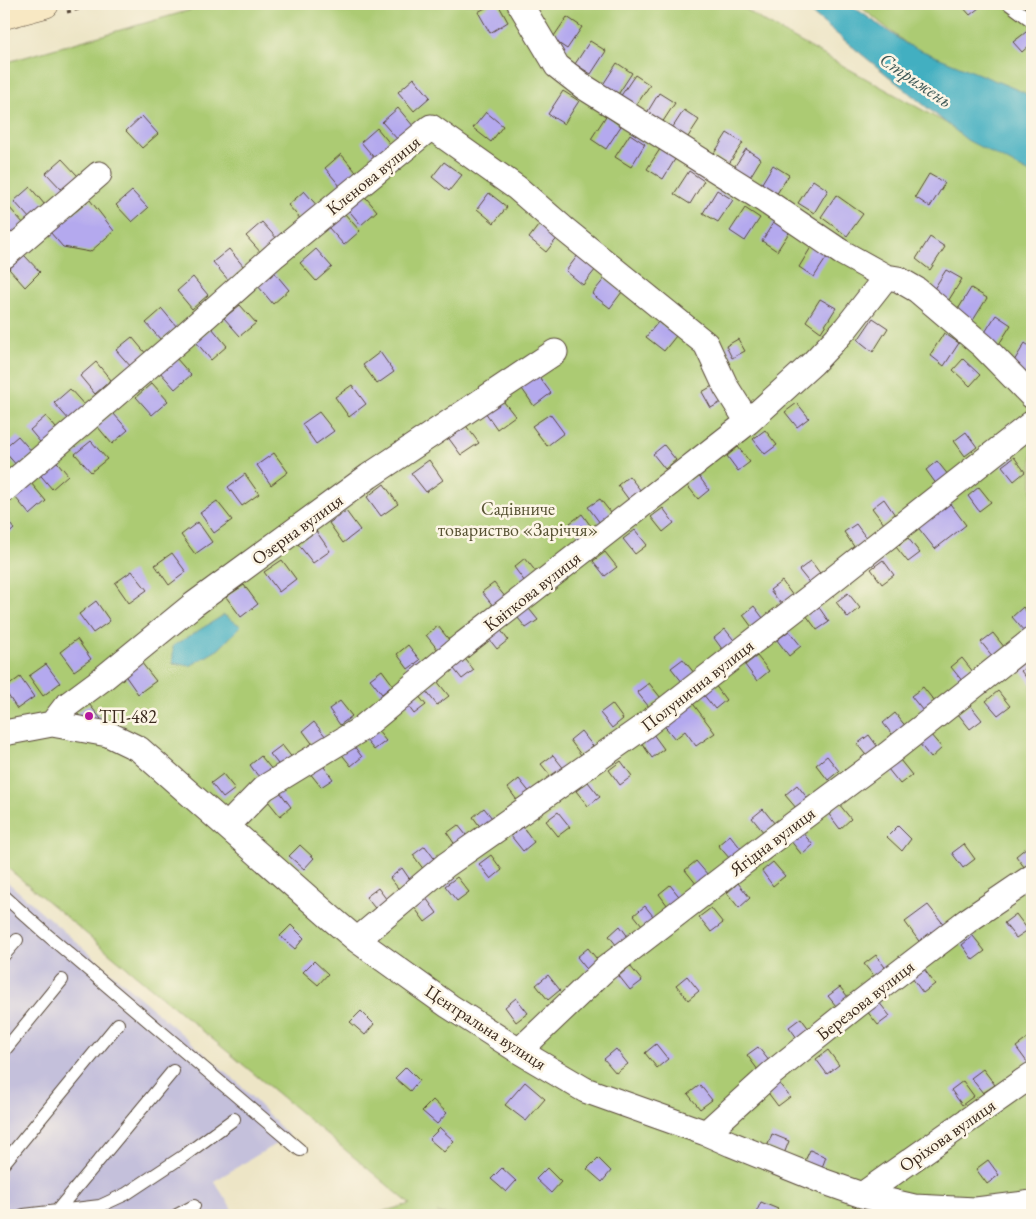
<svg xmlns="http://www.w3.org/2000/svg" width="1036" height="1219" font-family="'EB Garamond',serif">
<rect width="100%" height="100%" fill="#fcf5e5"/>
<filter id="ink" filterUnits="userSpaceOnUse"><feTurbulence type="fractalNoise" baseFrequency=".02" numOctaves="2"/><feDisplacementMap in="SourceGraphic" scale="10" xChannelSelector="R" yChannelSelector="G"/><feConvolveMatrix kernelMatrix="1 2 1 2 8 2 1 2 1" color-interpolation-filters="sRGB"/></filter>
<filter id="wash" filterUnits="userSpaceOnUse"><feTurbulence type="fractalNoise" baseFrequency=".0096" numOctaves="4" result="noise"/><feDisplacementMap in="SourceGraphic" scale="20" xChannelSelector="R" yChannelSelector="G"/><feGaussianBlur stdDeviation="1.12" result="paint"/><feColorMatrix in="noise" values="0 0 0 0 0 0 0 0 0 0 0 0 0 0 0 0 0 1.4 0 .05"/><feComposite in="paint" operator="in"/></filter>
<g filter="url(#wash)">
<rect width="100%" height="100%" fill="#ede5c6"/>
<path fill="#c4c0db" d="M4,879L237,1082L289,1136L214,1181L236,1215H4Z"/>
<path fill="#accb73" stroke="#747a48" d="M212,4H739L761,20L1032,171V1215H449L437,1212L445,1215H371L410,1204L4,865V63Z
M857,4H1032V124L908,45Z"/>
<path fill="#43afc1" stroke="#3f6c70" d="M800,4H849L908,45L1023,92L1032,98V174L967,140Z
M224,615L241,626L219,649L190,666L173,663V646Z"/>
<g id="blocks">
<path fill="#b4a9ee" d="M492,4H498L508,22L490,33L478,12Z
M963,4H984L970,15L961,5Z
M567,17L582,27L567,49L552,39Z
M1030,29L1032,32V43L1022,52L1013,42Z
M590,41L606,51L591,74L575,64Z
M617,63L632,73L617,96L602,86Z
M635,75L650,85L635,107L620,97Z
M414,78L430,97L414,111L398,92Z
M563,91L579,101L564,124L548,114Z
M659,93L675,103L660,126L645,116Z
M398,108L414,127L398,140L382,122Z
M684,110L699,120L684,143L669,133Z
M486,112L503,126L491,142L473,128Z
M142,116L158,134L142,148L126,131Z
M606,116L621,126L606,149L591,139Z
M377,128L392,146L376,160L361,142Z
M727,133L743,143L728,165L713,155Z
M630,134L645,144L631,167L615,157Z
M662,146L677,156L663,179L647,169Z
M746,149L761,159L747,182L731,172Z
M341,154L356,172L340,186L325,168Z
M62,159L78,176L62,190L46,173Z
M444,162L462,175L449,191L432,177Z
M773,165L789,175L774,198L759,188Z
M689,171L704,181L690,204L674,194Z
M929,174L945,183L930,207L915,197Z
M813,180L828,190L814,213L798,203Z
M30,187L45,205L30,219L14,201Z
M717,190L733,200L718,222L703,213Z
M132,191L148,208L132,222L116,205Z
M304,191L320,209L304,223L288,205Z
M362,193L377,211L361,225L346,207Z
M489,193L507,207L494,223L477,209Z
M836,195L863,214L847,236L821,217Z
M90,200L114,231L90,252L63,247L50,232Z
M8,206L24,224L9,238L4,233V210Z
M745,208L760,218L745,241L730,231Z
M344,213L360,231L344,245L328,227Z
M776,218L792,228L777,251L762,241Z
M262,222L278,240L262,254L246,236Z
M541,222L559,236L546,252L529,238Z
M930,237L945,247L930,270L916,259Z
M813,244L829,254L814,277L799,267Z
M229,249L244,267L229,281L213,262Z
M316,249L332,267L316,281L300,263Z
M24,255L40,272L25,287L9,269Z
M578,255L596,269L583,285L566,271Z
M946,270L962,279L947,303L932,292Z
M274,272L289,290L273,304L258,286Z
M193,277L208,295L192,309L177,291Z
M605,278L622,292L610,308L592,294Z
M971,288L987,298L972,322L957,311Z
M820,299L836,308L821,332L806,321Z
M240,305L256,323L240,336L224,318Z
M162,309L177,327L161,340L146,323Z
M996,315L1011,325L996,349L982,337Z
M873,318L888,328L873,352L858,340Z
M658,322L676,336L664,351L646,337Z
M212,328L227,346L211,360L196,342Z
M944,333L959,343L944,366L930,355Z
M132,337L147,355L132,368L116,350Z
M738,339L745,351L732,358L726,346Z
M1025,343L1032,348V367L1026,377L1011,366Z
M380,352L394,372L377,384L363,365Z
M176,358L191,375L175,389L159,371Z
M963,359L980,375L970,386L953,370Z
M96,362L111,380L95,394L80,376Z
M537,374L551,393L534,406L520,386Z
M152,383L168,401L152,415L136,397Z
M352,385L366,404L349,417L335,397Z
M714,385L723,401L711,408L702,392Z
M70,389L86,407L70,421L54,403Z
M500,397L515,416L497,429L483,409Z
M797,403L809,418L797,427L785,412Z
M319,412L334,431L316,444L302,424Z
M113,413L128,430L112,444L97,426Z
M550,414L564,433L547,446L532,426Z
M46,416L61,434L45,448L30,430Z
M464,423L479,443L461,455L447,436Z
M765,430L777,445L765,454L753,439Z
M966,432L977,447L965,456L954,441Z
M18,436L34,454L18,467L4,451V448Z
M91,441L107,459L91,472L75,454Z
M664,445L676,460L665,469L653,454Z
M738,447L750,462L738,471L727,456Z
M274,453L288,472L271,485L257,465Z
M53,457L68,475L52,489L37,471Z
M1014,457L1025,472L1014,481L1002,466Z
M429,460L443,480L426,492L411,473Z
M937,461L949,476L937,485L926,470Z
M245,474L259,494L242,506L228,487Z
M698,475L709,490L698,499L686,484Z
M629,476L641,491L629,500L618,485Z
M31,483L46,501L30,515L15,497Z
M384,484L398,504L381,516L367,497Z
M979,487L991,502L979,511L968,496Z
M600,499L611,513L600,523L588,507Z
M884,499L895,515L884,524L872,508Z
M217,501L232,520L214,533L200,513Z
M948,501L966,525L935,549L916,525Z
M663,508L674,523L663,532L651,517Z
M346,511L360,530L343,543L329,523Z
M582,514L593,529L581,538L570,523Z
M4,516L14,529L4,538Z
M198,522L212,542L195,554L181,535Z
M856,524L867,539L855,548L844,532Z
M635,530L647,545L635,554L623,539Z
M316,531L330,551L313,563L298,544Z
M908,538L920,553L908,562L896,547Z
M605,552L617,567L605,576L593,561Z
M172,553L186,572L169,585L155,565Z
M525,558L537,573L525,582L514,567Z
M282,560L296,579L279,592L264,572Z
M883,560L894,575L882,584L871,569Z
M811,561L822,576L811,585L799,570Z
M132,571L147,590L129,603L115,583Z
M782,581L793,596L782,605L770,590Z
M494,583L506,598L494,607L482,592Z
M244,585L258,604L241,617L226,597Z
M848,593L860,608L848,618L836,602Z
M96,601L110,621L93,633L79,614Z
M526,605L538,620L526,628L514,613Z
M754,606L766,622L754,630L743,615Z
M818,606L829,622L817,630L806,615Z
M1023,607L1032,619V625L1024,631L1012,617Z
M497,625L508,640L497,649L485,634Z
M438,626L450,641L438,650L426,635Z
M725,629L737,644L725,653L714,638Z
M789,631L801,646L789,656L777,640Z
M993,633L1005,648L993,657L981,642Z
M77,639L91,659L74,671L60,652Z
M408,645L420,660L408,669L397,654Z
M462,655L474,670L462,679L450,664Z
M757,656L769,671L757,681L745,665Z
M962,658L974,673L963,682L951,667Z
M683,659L695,674L683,683L671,668Z
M141,662L156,681L138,694L124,674Z
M1032,662V685L1021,671Z
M46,664L60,683L43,696L29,676Z
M382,670L393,685L382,694L370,679Z
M20,677L34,697L17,709L4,689Z
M437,681L449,696L437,705L425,690Z
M649,683L661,698L649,707L637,692Z
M715,685L726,700L715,709L703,694Z
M923,687L935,702L923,711L911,696Z
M414,690L426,705L414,714L403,699Z
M998,691L1010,706L998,715L986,701Z
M340,701L352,716L340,725L329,709Z
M691,701L715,733L696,746L685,731L675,739L662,723Z
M89,704L101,719L89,728L77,713Z
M612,704L623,719L612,728L600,713Z
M970,705L982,720L970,729L958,714Z
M895,713L907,728L895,738L883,723Z
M314,722L326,737L314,746L303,731Z
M374,726L386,741L374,750L362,735Z
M581,731L593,746L581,755L570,740Z
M653,734L664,749L652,758L641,742Z
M930,734L942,748L931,758L919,743Z
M869,735L880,750L869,759L857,744Z
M351,742L362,757L351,766L339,751Z
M282,745L294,760L282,769L270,754Z
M553,755L565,770L553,779L541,764Z
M261,756L273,771L261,780L250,765Z
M827,756L839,771L828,780L816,765Z
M900,760L912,775L900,784L888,769Z
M621,761L632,776L620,785L609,770Z
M321,763L333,779L321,787L309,772Z
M223,774L235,789L223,798L211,783Z
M519,779L531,794L519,803L508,788Z
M588,782L600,797L588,806L576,791Z
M797,785L809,800L797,809L785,795Z
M280,792L291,807L280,816L268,801Z
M839,804L851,819L840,829L828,813Z
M484,808L496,823L484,832L473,817Z
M763,809L775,824L764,833L752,818Z
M558,812L570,827L558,836L546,821Z
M458,825L470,840L458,849L447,833Z
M898,826L911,839L902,851L887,837Z
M523,827L534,842L523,851L511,836Z
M801,831L813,845L802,855L790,840Z
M730,835L742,850L730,859L718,845Z
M964,844L975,859L963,868L952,853Z
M300,845L314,858L304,869L289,856Z
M425,846L436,861L424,870L413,855Z
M1027,847L1032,854V868L1027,871L1016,856Z
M491,855L502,870L491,879L479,864Z
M696,861L708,875L697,885L685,870Z
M773,862L785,876L773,886L762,871Z
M402,868L413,884L402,893L390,878Z
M457,877L469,892L457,901L445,886Z
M738,883L750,898L739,908L727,893Z
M670,885L682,900L670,909L659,894Z
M378,888L390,904L378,912L366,897Z
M426,898L437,913L425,922L414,907Z
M928,905L945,926L921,944L905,922Z
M645,906L657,921L646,930L634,915Z
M711,908L723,923L711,932L699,917Z
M1016,914L1028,930L1016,938L1004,923Z
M291,925L304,938L295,949L280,936Z
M620,926L632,942L621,951L609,936Z
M973,936L985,951L973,960L962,945Z
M588,948L600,963L589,972L577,957Z
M876,955L887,970L876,979L864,964Z
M314,961L328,974L318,985L303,972Z
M630,966L642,981L630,990L619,976Z
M924,969L935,984L923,993L912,978Z
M548,975L560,990L548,1000L536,985Z
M687,976L699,991L688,1000L676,985Z
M840,987L852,1002L840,1011L828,996Z
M516,998L528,1013L516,1022L505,1007Z
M878,1001L890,1016L878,1025L866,1010Z
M361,1011L374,1024L365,1035L350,1022Z
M801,1018L812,1033L800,1042L789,1027Z
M1028,1038L1032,1044V1059L1027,1062L1016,1047Z
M656,1044L668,1059L657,1068L645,1053Z
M758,1047L770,1062L758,1070L747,1055Z
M616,1049L628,1064L616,1073L604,1059Z
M828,1050L839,1065L827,1074L816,1059Z
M406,1067L419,1080L410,1091L395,1078Z
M983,1069L995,1085L983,1093L971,1078Z
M963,1081L974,1096L962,1105L951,1090Z
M525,1082L545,1099L526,1121L505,1105Z
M778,1082L790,1097L778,1106L766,1090Z
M700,1085L712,1100L700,1109L688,1094Z
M433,1100L447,1113L437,1124L422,1111Z
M440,1128L454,1141L444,1152L429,1139Z
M772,1134L789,1141L784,1154L767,1147Z
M810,1150L826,1157L821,1170L804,1163Z
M598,1158L611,1171L602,1182L587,1169Z
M988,1160L999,1175L987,1184L976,1169Z
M502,1168L516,1181L506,1192L491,1179Z
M547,1168L561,1182L551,1193L536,1179Z
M761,1202L778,1209L775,1215H755Z"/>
</g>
</g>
<g filter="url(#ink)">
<use href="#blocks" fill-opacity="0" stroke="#564637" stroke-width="1"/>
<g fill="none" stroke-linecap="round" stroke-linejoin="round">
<g stroke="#564637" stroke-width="14">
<path id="lane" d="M1009,4L1032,21
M4,896L45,933L300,1150
M4,955L17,940
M4,1051L62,980
M4,1163L118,1024
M56,1212L173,1071
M24,1215L100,1206L126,1194L185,1155L234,1119
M177,1215L194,1206"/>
</g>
<g stroke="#564637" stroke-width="27">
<path id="street" d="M520,4L557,66L584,87L764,200L841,252L886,277L898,279L917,290L983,346L1032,396
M4,256L99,174
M4,490L184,336L275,255L431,127L517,188L564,229L706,344L726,387L748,422
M52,724L66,706L101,680L193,605L369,476L555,352
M4,733L52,724L108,734L139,749L331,918L357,940L449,1006L519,1051L585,1090L706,1133L731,1144L825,1182L862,1195L914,1207L976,1210L1032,1203
M227,826L264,788L361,729L465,643L748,422L813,363L846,328L886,277
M357,940L446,865L643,727L821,589L1032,423
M519,1051L605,969L774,839L888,754L1032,640
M706,1133L771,1074L856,1006L967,921L1032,877
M862,1195L1032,1075"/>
</g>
<g stroke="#564637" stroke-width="29">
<path id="secondary" d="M4,15L45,4"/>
</g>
<path stroke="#564637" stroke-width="3" stroke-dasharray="4 4" stroke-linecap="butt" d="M67,12L100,4"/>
<use href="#lane" stroke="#fff" stroke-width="12"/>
<use href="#street" stroke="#fff" stroke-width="25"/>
<use href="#secondary" stroke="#f8e8c3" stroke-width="28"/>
</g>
</g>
<circle fill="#b5179e" stroke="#fcf5e5" stroke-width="2" cx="89" cy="716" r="5"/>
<g text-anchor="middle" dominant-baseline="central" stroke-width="5" stroke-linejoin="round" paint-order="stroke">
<g font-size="18" fill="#3b2a1e" stroke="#fcf5e5">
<text transform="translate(373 175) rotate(-39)">Кленова вулиця</text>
<text transform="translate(297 529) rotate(-36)">Озерна вулиця</text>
<text transform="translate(532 591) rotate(-38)">Квіткова вулиця</text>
<text transform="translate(697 685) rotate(-38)">Полунична вулиця</text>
<text transform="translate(772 841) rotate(-37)">Ягідна вулиця</text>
<text transform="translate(865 1000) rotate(-38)">Березова вулиця</text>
<text transform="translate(486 1027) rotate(33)">Центральна вулиця</text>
<text transform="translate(947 1135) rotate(-35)">Оріхова вулиця</text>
</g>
<g font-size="18" fill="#575233" stroke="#fcf5e5">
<text x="518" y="508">Садівниче<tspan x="518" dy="21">товариство «Заріччя»</tspan></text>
</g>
<g font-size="18" fill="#3b2a1e" stroke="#fcf5e5" text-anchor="start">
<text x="99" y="716">ТП-482</text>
</g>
<g font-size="19" font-style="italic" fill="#3e5957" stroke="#fcf5e5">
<text transform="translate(916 80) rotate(34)">Стрижень</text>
</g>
</g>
<rect width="1036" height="1219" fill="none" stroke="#fcf5e5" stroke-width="20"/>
</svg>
